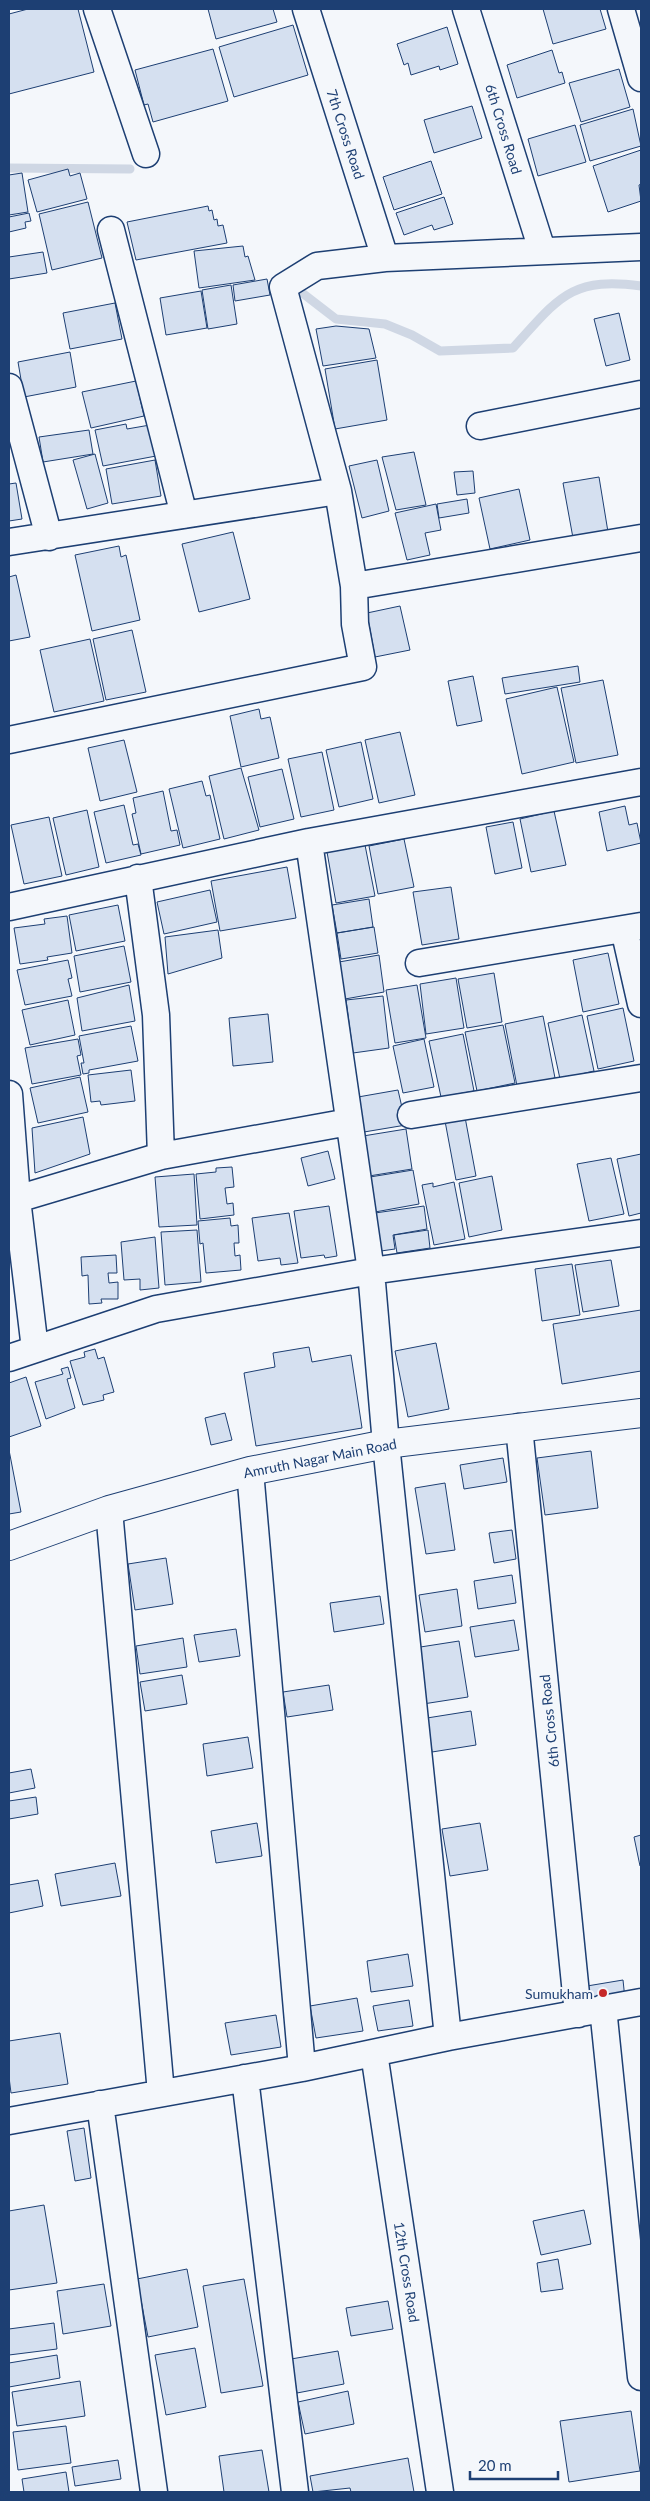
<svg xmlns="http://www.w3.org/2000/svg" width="650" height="2501" font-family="Lato,sans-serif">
<rect width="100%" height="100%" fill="#f4f7fb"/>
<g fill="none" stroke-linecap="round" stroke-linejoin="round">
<path stroke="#cfd7e4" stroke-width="9" d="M9,168L130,169
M301,292L336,319L385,324L412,335L440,351L513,348C558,299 570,276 641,286"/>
</g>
<path fill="#d5e0f0" stroke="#1d3f73" d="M28,9H78L94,72L9,94V14Z
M208,9H273L277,22L216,39Z
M543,9H600L606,29L553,44Z
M293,25L308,75L234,97L219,47Z
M447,27L458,64L440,70L439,66L411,75L408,63L404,65L397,44Z
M213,49L228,101L153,122L148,104L144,105L135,70Z
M552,50L559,73L562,72L565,83L517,98L507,65Z
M619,69L630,107L581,122L569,83Z
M472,106L482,138L434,153L424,120Z
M633,109L641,146L590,161L580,125Z
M575,125L586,162L538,176L528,139Z
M641,150V184L639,185L641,201L608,212L593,166Z
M431,161L442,194L394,210L383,177Z
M68,169L70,176L80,173L87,199L37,212L28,180Z
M22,173L28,212L9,215V175Z
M444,197L453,224L434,230L432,225L404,235L396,213Z
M88,202L102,258L52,270L39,214Z
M208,206L209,211L212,210L214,220L217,219L218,226L223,225L227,243L136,260L127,222Z
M29,213L31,221L25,222L26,228L9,232V217Z
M243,246L245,257L248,256L255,280L199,288L194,251Z
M43,252L47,273L9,279V257Z
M267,279L270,295L235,301L233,285Z
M231,285L237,324L208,329L202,290Z
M201,291L207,328L166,335L160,298Z
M115,303L122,339L70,349L63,313Z
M619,313L630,360L606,366L594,319Z
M336,326L369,329L376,358L323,366L316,329Z
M70,352L76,387L24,397L18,362Z
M377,360L387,420L335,429L325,369Z
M136,381L144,416L91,428L82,392Z
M126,424L127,429L150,425L156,456L103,466L95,430Z
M89,430L93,454L43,462L39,437Z
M414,452L426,505L396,510L382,457Z
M95,454L108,503L87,509L73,460Z
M155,460L161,496L112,504L106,469Z
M377,460L389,511L362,518L349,466Z
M473,471L475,493L457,495L454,472Z
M599,477L608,532L573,538L563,483Z
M16,483L22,519L9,521V484Z
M519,489L530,540L490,549L479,498Z
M467,499L469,513L439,518L437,504Z
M436,504L441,530L425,533L430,555L407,560L395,513Z
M233,532L250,599L199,612L182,544Z
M119,546L121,557L126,555L140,620L92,631L75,555Z
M16,575L30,637L9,641V577Z
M400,606L410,650L375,657L367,613Z
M132,630L146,692L106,700L93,639Z
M90,639L104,701L54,712L40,650Z
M578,666L580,682L505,694L502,678Z
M473,676L482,721L457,726L448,681Z
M603,680L618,755L576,763L561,688Z
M557,687L574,762L522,774L506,699Z
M259,709L261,719L270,717L279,758L241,767L230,716Z
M400,732L415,795L379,803L365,740Z
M124,740L137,792L100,801L88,748Z
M361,742L373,799L339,807L326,750Z
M322,752L334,810L301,817L288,759Z
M241,768L259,830L224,839L209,776Z
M282,769L294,819L260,827L248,777Z
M202,781L206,796L210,795L220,839L183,848L169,789Z
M163,791L171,831L177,830L180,845L141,854L132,814L136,813L133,798Z
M124,805L133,845L138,844L141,855L106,863L94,812Z
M625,806L629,825L637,823L641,843L607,851L599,812Z
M87,810L99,867L66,875L53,818Z
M554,811L566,865L531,872L520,819Z
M49,817L62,876L24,884L11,825Z
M513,822L522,868L495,874L486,827Z
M404,839L414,887L378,894L369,846Z
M365,845L375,896L336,903L327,852Z
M287,867L296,918L220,931L211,881Z
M451,887L459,939L422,945L413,892Z
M210,890L217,922L164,934L157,902Z
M369,899L373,927L337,933L332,905Z
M118,905L125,941L76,951L69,915Z
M67,916L72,953L47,957L48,960L20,964L14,928L45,924L44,919Z
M374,927L378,953L341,959L337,933Z
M218,930L222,958L168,974L165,937Z
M124,946L131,982L80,992L74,956Z
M608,953L619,1004L583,1012L573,960Z
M379,955L384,992L345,999L339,962Z
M68,960L72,978L68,979L72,996L25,1005L17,970Z
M494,973L502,1022L467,1028L458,979Z
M456,978L464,1028L426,1034L420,984Z
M129,985L135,1021L82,1031L77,998Z
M417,985L426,1038L395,1043L386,990Z
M383,996L389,1048L353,1053L346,1000Z
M68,1000L75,1035L30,1045L22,1010Z
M623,1008L634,1061L598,1069L587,1016Z
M268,1014L273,1062L233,1066L229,1018Z
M582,1015L594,1071L560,1079L548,1023Z
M543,1016L555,1078L517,1086L505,1024Z
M503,1025L515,1083L477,1091L465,1032Z
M131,1026L138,1061L89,1070V1073L83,1074L81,1063H84L79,1036Z
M463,1034L474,1091L441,1097L429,1041Z
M78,1039L81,1055L77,1056L81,1075L32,1084L25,1048Z
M424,1039L434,1087L403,1093L393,1046Z
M131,1070L135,1101L101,1105L100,1101L91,1102L88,1075Z
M80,1077L88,1112L38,1123L30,1088Z
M398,1090L406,1125L364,1132L358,1097Z
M83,1117L90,1154L35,1173L32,1128Z
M465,1117L476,1176L456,1180L445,1121Z
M406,1129L412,1169L369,1176L363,1136Z
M328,1151L335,1179L308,1186L301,1158Z
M641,1154V1213L629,1216L617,1159Z
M611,1158L624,1214L589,1221L577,1164Z
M232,1167L234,1187L225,1188L227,1204L233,1203L234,1215L200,1219L196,1174L216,1172V1168Z
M413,1170L419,1204L375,1212L370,1177Z
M194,1174L197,1225L159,1227L155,1177Z
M492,1176L502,1230L469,1237L459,1183Z
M454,1182L465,1239L434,1245L422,1185L433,1183V1187Z
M329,1206L337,1256L325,1258L324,1255L301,1258L294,1211Z
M424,1206L427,1229L393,1235L395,1249L381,1251L375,1213Z
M289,1213L298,1263L281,1265L280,1258L258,1261L252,1218Z
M230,1218L231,1226L238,1225L239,1243H234L235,1256L240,1255L241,1270L206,1273L203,1243L200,1244L198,1221Z
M197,1230L201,1282L165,1285L161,1232Z
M428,1230L430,1248L397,1253L394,1235Z
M155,1237L159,1288L140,1290V1279L124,1280L121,1242Z
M116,1255L117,1273H108L109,1283L118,1282V1299H101L102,1303L89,1304L88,1275L82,1276L81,1257Z
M611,1260L619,1306L583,1312L575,1265Z
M572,1264L580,1315L542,1321L535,1269Z
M641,1310V1371L562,1384L553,1324Z
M436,1343L449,1409L408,1417L395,1351Z
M309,1347L312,1362L351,1355L362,1428L256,1446L244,1373L275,1367L273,1353Z
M95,1349L98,1359L104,1357L114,1392L103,1395L104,1400L83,1405L70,1361L85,1357L84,1352Z
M68,1367L71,1378L67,1379L75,1408L46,1419L35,1382L63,1374L61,1369Z
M26,1377L41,1426L9,1437V1383Z
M225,1413L232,1440L211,1445L205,1418Z
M9,1450L21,1512L9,1514Z
M591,1451L598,1508L545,1515L537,1458Z
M503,1458L507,1482L464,1489L460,1465Z
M445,1483L455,1550L426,1554L415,1488Z
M512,1530L516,1559L494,1563L489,1533Z
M166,1558L173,1604L135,1610L128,1564Z
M512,1575L516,1603L478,1609L474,1581Z
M457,1589L462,1626L425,1632L419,1595Z
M380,1596L384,1624L334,1632L330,1603Z
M514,1620L519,1650L475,1657L470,1627Z
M236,1629L240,1656L199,1662L194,1635Z
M183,1638L187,1667L140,1674L136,1646Z
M459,1641L468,1697L423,1704L414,1648Z
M182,1675L187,1704L145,1711L140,1682Z
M329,1685L333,1710L287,1717L283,1692Z
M471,1711L476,1745L432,1752L427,1718Z
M248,1737L253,1768L207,1776L203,1744Z
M31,1769L35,1788L9,1793V1773Z
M36,1797L38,1814L9,1819V1801Z
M257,1823L262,1856L216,1863L211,1831Z
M480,1823L488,1870L450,1876L442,1829Z
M641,1835V1866H640L634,1837Z
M115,1863L121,1896L61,1906L55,1874Z
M38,1880L43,1906L9,1913V1885Z
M408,1954L413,1986L371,1992L367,1961Z
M623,1980L625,1999L584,2007L581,1987Z
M357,1998L363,2031L316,2038L310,2006Z
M409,2000L413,2026L378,2031L373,2006Z
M276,2015L281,2047L231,2055L225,2023Z
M60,2033L68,2084L11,2093L9,2077V2041Z
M84,2128L91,2178L75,2181L67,2131Z
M44,2205L57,2283L9,2290V2211Z
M584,2210L591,2244L541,2255L533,2221Z
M558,2259L563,2289L541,2292L537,2263Z
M187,2269L198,2327L148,2337L137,2279Z
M244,2279L263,2386L221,2393L203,2286Z
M104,2284L111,2326L63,2334L57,2291Z
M388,2301L393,2329L351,2336L346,2308Z
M54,2323L57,2349L9,2355V2329Z
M195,2348L206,2407L166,2415L155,2355Z
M338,2351L344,2384L297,2393L291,2359Z
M57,2355L60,2378L9,2387V2363Z
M80,2381L85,2416L17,2426L12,2392Z
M348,2391L354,2424L305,2434L298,2402Z
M631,2411L640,2471L569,2482L560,2421Z
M66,2426L71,2463L18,2470L13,2432Z
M262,2450L269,2492H224L219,2456Z
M408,2458L414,2492H351L350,2488L313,2492L310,2476Z
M118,2460L121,2479L75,2486L72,2467Z
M66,2472L69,2492H24L22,2479Z"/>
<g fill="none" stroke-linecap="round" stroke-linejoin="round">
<g stroke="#1d3f73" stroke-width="29">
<path id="street" d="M97,9L146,154
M306,9L385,258
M466,9L542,250
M621,9L641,78
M111,230L184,515
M9,387L49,537
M480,426L641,394
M9,542L338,491
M354,586L641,538
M9,740L363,667L355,624L354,586L338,491L283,287L317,266L385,258L641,247
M138,878L156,1015L161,1156
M9,907L309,842
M624,929L641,1004
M419,963L641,926
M9,1094L17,1199L35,1349
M411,1115L641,1078
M17,1199L161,1156L349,1122
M9,1358L156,1309L371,1271L641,1233
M519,1427L578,2014
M250,1471L302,2068
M109,1510L161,2093
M603,2008L641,2377
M448,2037L386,1444L371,1271L309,842L641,782
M374,2053L440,2492
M245,2078L295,2492
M100,2104L154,2492
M9,2121L302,2068L448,2037L641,2002"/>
</g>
<g stroke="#1d3f73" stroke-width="30">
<path id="secondary" d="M9,1546L109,1510L250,1471L386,1444L641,1413"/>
</g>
<use href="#street" stroke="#f4f7fb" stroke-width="26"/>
<use href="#secondary" stroke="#f4f7fb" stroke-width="28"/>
</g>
<circle fill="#c62828" stroke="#f4f7fb" stroke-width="2" cx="603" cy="1993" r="5"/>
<g text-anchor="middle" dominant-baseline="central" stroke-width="4" stroke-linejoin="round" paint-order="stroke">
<g font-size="14" fill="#1d3f73" stroke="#f4f7fb">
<text transform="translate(504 129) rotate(73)">6th Cross Road</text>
<text transform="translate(346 134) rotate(72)">7th Cross Road</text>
<text transform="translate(320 1458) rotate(-11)">Amruth Nagar Main Road</text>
<text transform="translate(549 1721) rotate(-96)">6th Cross Road</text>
<text transform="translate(407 2272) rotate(81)">12th Cross Road</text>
</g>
<g font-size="14" fill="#1d3f73" stroke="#f4f7fb" text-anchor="end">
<text x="593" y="1993">Sumukham</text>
</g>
</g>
<rect width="650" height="2501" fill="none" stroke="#1d3f73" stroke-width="20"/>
<path d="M470 2471v8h88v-8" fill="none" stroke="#1d3f73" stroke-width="2.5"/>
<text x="478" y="2471" font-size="15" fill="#1d3f73" stroke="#f4f7fb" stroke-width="4" paint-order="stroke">20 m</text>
</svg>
